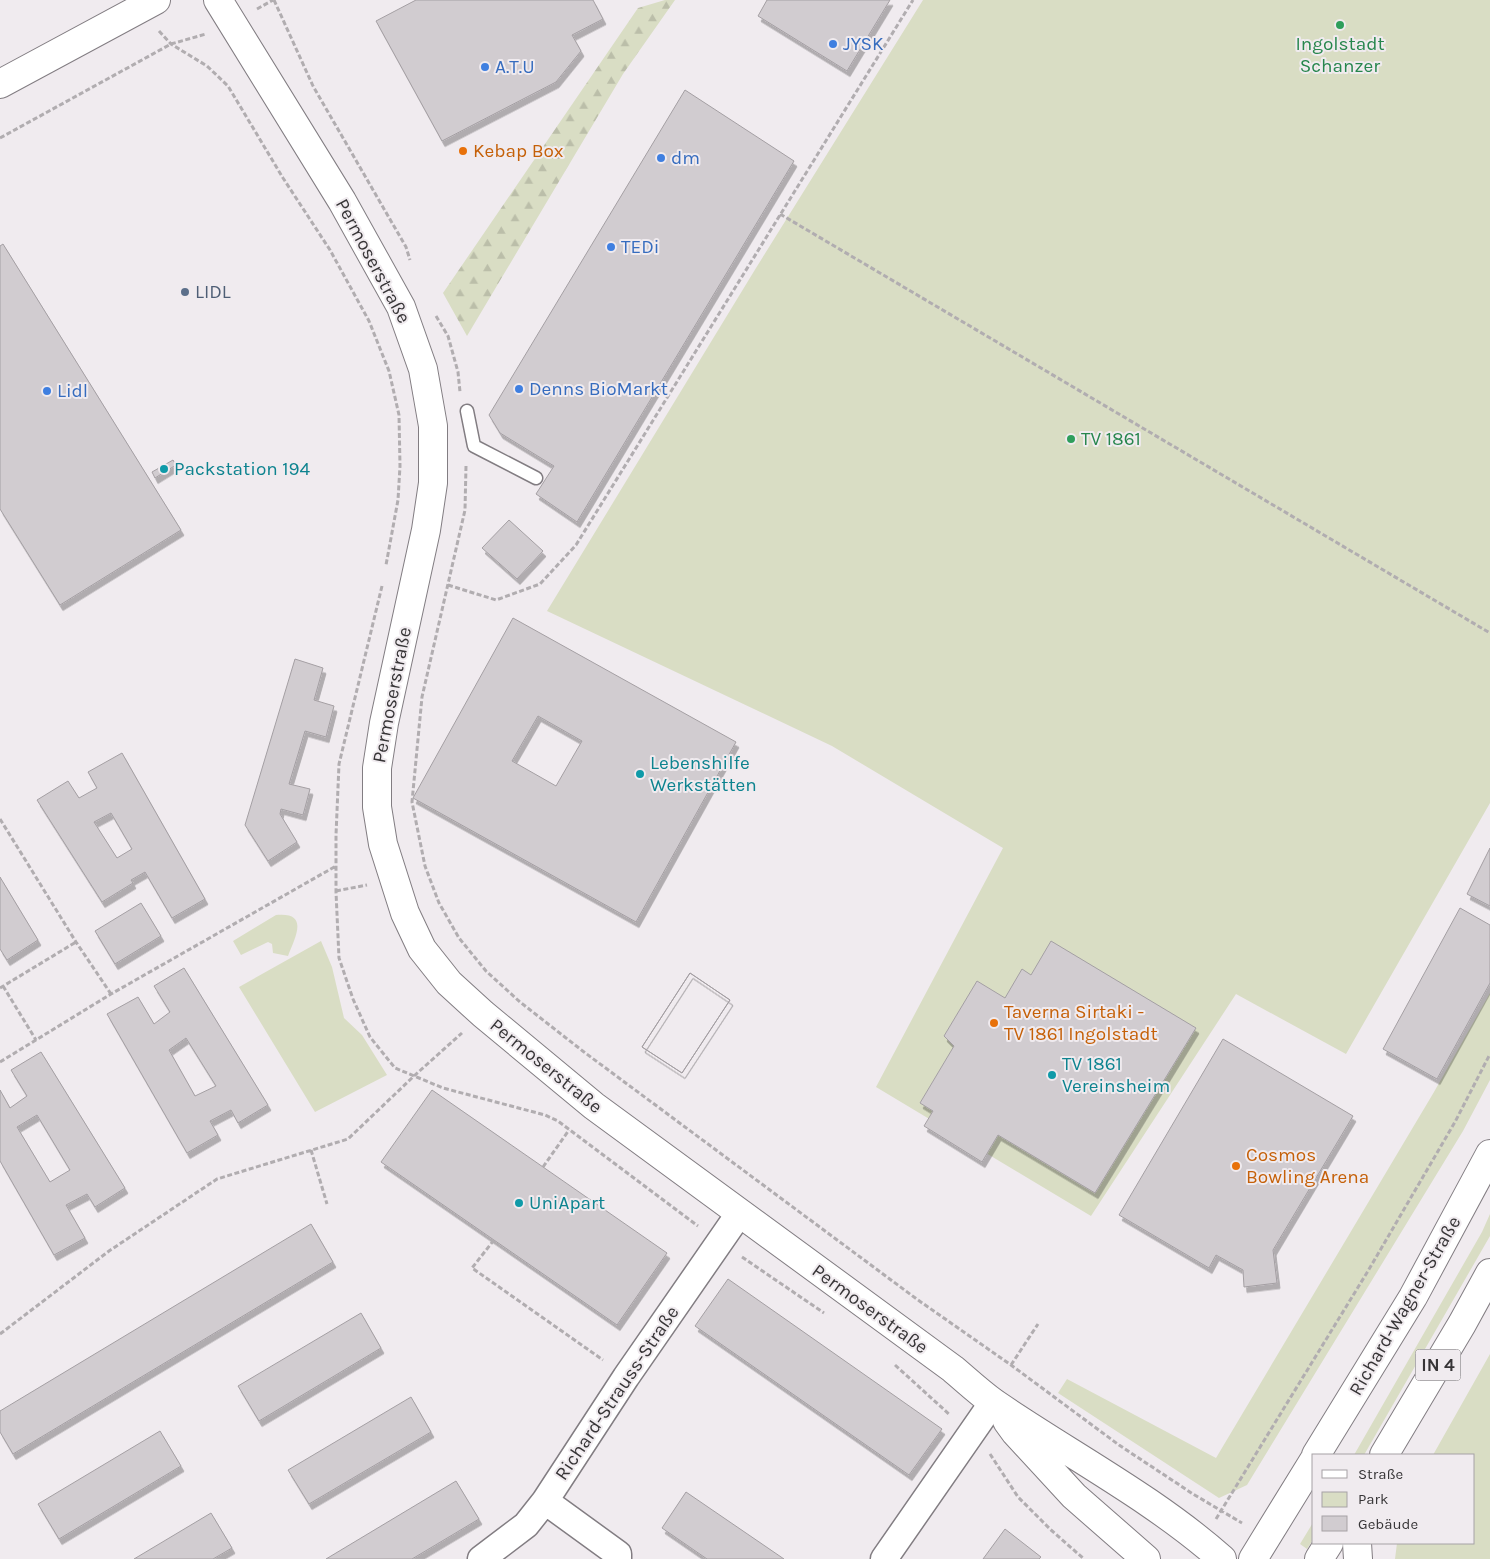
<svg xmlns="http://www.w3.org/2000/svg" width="1490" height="1559" font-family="Karla,sans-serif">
<defs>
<pattern id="forest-firs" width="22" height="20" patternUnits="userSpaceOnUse" patternTransform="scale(1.25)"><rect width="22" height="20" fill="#d9ddc4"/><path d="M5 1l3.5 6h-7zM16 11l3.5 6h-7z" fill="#bbbea9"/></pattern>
<filter id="shadow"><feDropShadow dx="3" dy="5.5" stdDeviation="0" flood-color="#0004"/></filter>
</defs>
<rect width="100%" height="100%" fill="#f0ebef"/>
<path fill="#d9ddc4" d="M923,0H1490V803L1346,1054L1236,994L1091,1216L876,1087L1003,848L832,746L547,611L756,268Z
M276,915C310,912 295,937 288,956L273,953L272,944L268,942L241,955L233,941Z
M321,941L332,967L344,1018L362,1035L387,1075L315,1112L239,987Z
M1490,993V1080L1463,1131L1247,1485L1219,1498L1058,1393L1067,1379L1216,1458L1434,1092Z
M1490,1214V1236L1364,1455H1354L1482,1232Z
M1490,1354V1559H1395L1397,1543H1474V1455H1433Z
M1314,1521V1538L1307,1549L1300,1544Z"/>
<path fill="url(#forest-firs)" d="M665,0H675L623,74L467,336L443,293L638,8Z"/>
<path fill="#d1ccd0" stroke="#a49fa3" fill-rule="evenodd" filter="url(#shadow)" d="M416,0H593L603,19L572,35L581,51L556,82L442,141L376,21Z
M767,0H890L847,71L758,16Z
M685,90L794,161L577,522L536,494L554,466L500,433L489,415Z
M3,244L181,530L60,605L0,509V246Z
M173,460L176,465L155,478L152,472Z
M509,520L543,551L517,579L482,548Z
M513,618L736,742L636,922L413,798ZM538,716L582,741L556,786L512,761Z
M295,659L323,668L314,700L334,706L326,737L305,731L289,784L310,789L303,815L281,809L280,814L297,842L268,861L245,825Z
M122,753L205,899L172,918L145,872L131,880L133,883L102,902L37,800L68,781L79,798L97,788L88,772ZM111,813L132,849L117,858L94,822Z
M1490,848V906L1467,894Z
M0,877L38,940L7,960L0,949Z
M141,903L161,936L115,964L95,931Z
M1460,908L1490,925V983L1437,1079L1383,1049Z
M1051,941L1196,1028L1095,1193L998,1135L982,1162L924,1126L933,1111L920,1103L954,1046L944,1036L977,981L1005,998L1022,969L1031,975Z
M184,968L268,1105L238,1123L231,1110L210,1121L218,1135L187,1153L107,1014L138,997L154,1024L170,1012L154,986ZM186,1038L216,1086L195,1096L169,1050Z
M690,973L730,1000L682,1073L642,1047Z
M690,973L730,1000L682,1073L642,1047Z
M1223,1039L1353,1116L1273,1250L1277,1283L1244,1287L1243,1270L1216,1255L1209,1268L1119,1215Z
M41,1052L125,1188L95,1207L87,1194L66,1205L85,1238L54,1255L0,1161V1090L10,1108L27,1096L11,1070ZM37,1115L70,1170L50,1182L17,1127Z
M432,1090L667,1253L617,1325L381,1162Z
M311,1224L333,1262L13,1454L0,1432V1411Z
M728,1279L942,1429L909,1475L695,1326Z
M361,1313L381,1348L259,1421L238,1386Z
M411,1397L431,1432L309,1504L288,1470Z
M160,1431L181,1466L59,1539L38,1504Z
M456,1481L479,1519L412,1559H326Z
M686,1492L784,1559H707L662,1528Z
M211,1513L232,1548L213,1559H134Z
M1005,1529L1041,1557L1039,1559H983Z"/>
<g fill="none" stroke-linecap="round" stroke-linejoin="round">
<g stroke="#827d82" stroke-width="15">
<path id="service" d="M467,411L474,446L536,478"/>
</g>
<g stroke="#827d82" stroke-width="29">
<path id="minor" d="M545,1501L618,1554V1559
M481,1559L526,1525L545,1501L626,1377L739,1214
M884,1559L993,1402"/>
</g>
<g stroke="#827d82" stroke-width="30">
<path id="tertiary" d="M218,0L342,201L401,307L423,369L433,426V483L426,530L384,723L377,768V807L383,844L405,913L422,949L449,983L483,1014L594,1106L953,1369C966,1380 980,1393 994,1403C1070,1455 1153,1498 1222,1559
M1007,1421L1015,1432L1074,1496L1146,1559"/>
</g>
<g stroke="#827d82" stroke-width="30">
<path id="secondary" d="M0,84L156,0
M1357,1543L1358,1559"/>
</g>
<g stroke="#827d82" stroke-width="30">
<path id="primary" d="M1316,1455L1413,1297L1490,1154
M1384,1455L1462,1324L1490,1273
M1253,1559L1314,1460
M1319,1559L1329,1543"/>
</g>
<path stroke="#b1adb0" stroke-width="3" stroke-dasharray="5 2.5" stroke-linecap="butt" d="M274,0L313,86L406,247L410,260
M257,9L273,0
M159,31L171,44L207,66L228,86L283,178L330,250L369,321L389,371L399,415L400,466L398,500L386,565
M0,138L171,44L206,34
M780,214L1490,633
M436,316L448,336L458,372L460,392
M466,466L465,510L422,697L412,802L425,866L439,903L459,938L486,971L520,1002L584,1052L918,1300L1011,1365L1119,1445L1193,1494L1242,1523
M448,585L496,600L540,584L576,545L913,0
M382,586L339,764L336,835V892L339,958L353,999L370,1037L395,1068L443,1088L545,1115L558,1121L698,1226
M0,819L76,942L111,994
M336,891L367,885
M3,986L36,1040
M0,988L76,942
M0,1062L111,994L336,866
M311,1150L327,1204
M543,1167L569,1130
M494,1240L472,1268L603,1360
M742,1257L824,1313
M0,1334L109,1251L217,1179L348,1139L414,1076L462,1033
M895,1365L950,1415
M1011,1365L1038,1324
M990,1454L1018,1497L1051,1530L1084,1559
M1216,1519L1368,1271L1455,1122L1490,1054"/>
<use href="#service" stroke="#fff" stroke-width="12"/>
<use href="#minor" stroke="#fff" stroke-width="26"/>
<use href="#tertiary" stroke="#fff" stroke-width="28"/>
<use href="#secondary" stroke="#fff" stroke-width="28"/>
<use href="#primary" stroke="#fff" stroke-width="28"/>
</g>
<g fill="#2e9e5b" stroke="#f0ebef" stroke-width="2">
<circle cx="1340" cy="25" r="5"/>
<circle cx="1071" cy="439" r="5"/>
</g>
<g fill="#3f7fe0" stroke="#f0ebef" stroke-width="2">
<circle cx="833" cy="44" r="5"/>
<circle cx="485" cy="67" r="5"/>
<circle cx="661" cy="158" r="5"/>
<circle cx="611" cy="247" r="5"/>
<circle cx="519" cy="389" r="5"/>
<circle cx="47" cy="391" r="5"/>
</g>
<g fill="#e8710a" stroke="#f0ebef" stroke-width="2">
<circle cx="463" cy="151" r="5"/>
<circle cx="994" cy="1023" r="5"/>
<circle cx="1236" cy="1166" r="5"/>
</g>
<circle fill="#5c6f8a" stroke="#f0ebef" stroke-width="2" cx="185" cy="292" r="5"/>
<g fill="#0f9aa8" stroke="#f0ebef" stroke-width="2">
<circle cx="164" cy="469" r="5"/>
<circle cx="640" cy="774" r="5"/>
<circle cx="1052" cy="1075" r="5"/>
<circle cx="519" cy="1203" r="5"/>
</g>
<g text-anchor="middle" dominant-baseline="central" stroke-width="4" stroke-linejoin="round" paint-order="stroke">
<rect fill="#f0ebef" stroke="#6e6c6e" stroke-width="1" x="1415.5" y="1349.5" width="45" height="31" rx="4"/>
<g font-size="18" font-weight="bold" fill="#373537">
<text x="1438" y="1365">IN 4</text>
</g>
<g font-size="19" fill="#366cbe" stroke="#f0ebef" text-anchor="start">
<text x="843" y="44">JYSK</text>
<text x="495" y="67">A.T.U</text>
<text x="671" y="158">dm</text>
<text x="621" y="247">TEDi</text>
<text x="529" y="389">Denns BioMarkt</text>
<text x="57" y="391">Lidl</text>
</g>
<g font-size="19" fill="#27864d" stroke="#f0ebef">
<text x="1340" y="44">Ingolstadt<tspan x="1340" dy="22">Schanzer</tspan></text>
<text x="1081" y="439" text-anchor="start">TV 1861</text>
</g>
<g font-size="19" fill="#c56008" stroke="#f0ebef" text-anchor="start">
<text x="473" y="151">Kebap Box</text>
<text x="1004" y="1012">Taverna Sirtaki -<tspan x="1004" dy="22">TV 1861 Ingolstadt</tspan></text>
<text x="1246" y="1155">Cosmos<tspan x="1246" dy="22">Bowling Arena</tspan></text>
</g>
<g font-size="19" fill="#373537" stroke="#f0ebef">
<text transform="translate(373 261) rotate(62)">Permoserstraße</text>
<text transform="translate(392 695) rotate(-79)">Permoserstraße</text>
<text transform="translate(546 1066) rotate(39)">Permoserstraße</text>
<text transform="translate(1405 1306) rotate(-60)">Richard-Wagner-Straße</text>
<text transform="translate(870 1309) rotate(36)">Permoserstraße</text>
<text transform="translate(617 1393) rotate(-56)">Richard-Strauss-Straße</text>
</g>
<g font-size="19" fill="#4e5e75" stroke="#f0ebef" text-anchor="start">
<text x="195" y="292">LIDL</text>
</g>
<g font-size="19" fill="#0d838f" stroke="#f0ebef" text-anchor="start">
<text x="174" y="469">Packstation 194</text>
<text x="650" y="763">Lebenshilfe<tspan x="650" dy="22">Werkstätten</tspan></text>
<text x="1062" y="1064">TV 1861<tspan x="1062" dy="22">Vereinsheim</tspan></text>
<text x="529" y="1203">UniApart</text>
</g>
</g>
<rect x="1312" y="1454" width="162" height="90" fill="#f0ebef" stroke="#a6a2a5"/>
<rect x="1322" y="1470" width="25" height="8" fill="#ffffff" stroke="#a6a2a5"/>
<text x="1358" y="1479" font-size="15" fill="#373537">Straße</text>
<rect x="1322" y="1492" width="25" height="15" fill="#d9ddc4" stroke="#a6a2a5"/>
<text x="1358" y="1504" font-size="15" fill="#373537">Park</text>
<rect x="1322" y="1516" width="25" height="15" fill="#d1ccd0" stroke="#a6a2a5"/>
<text x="1358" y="1529" font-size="15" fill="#373537">Gebäude</text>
</svg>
